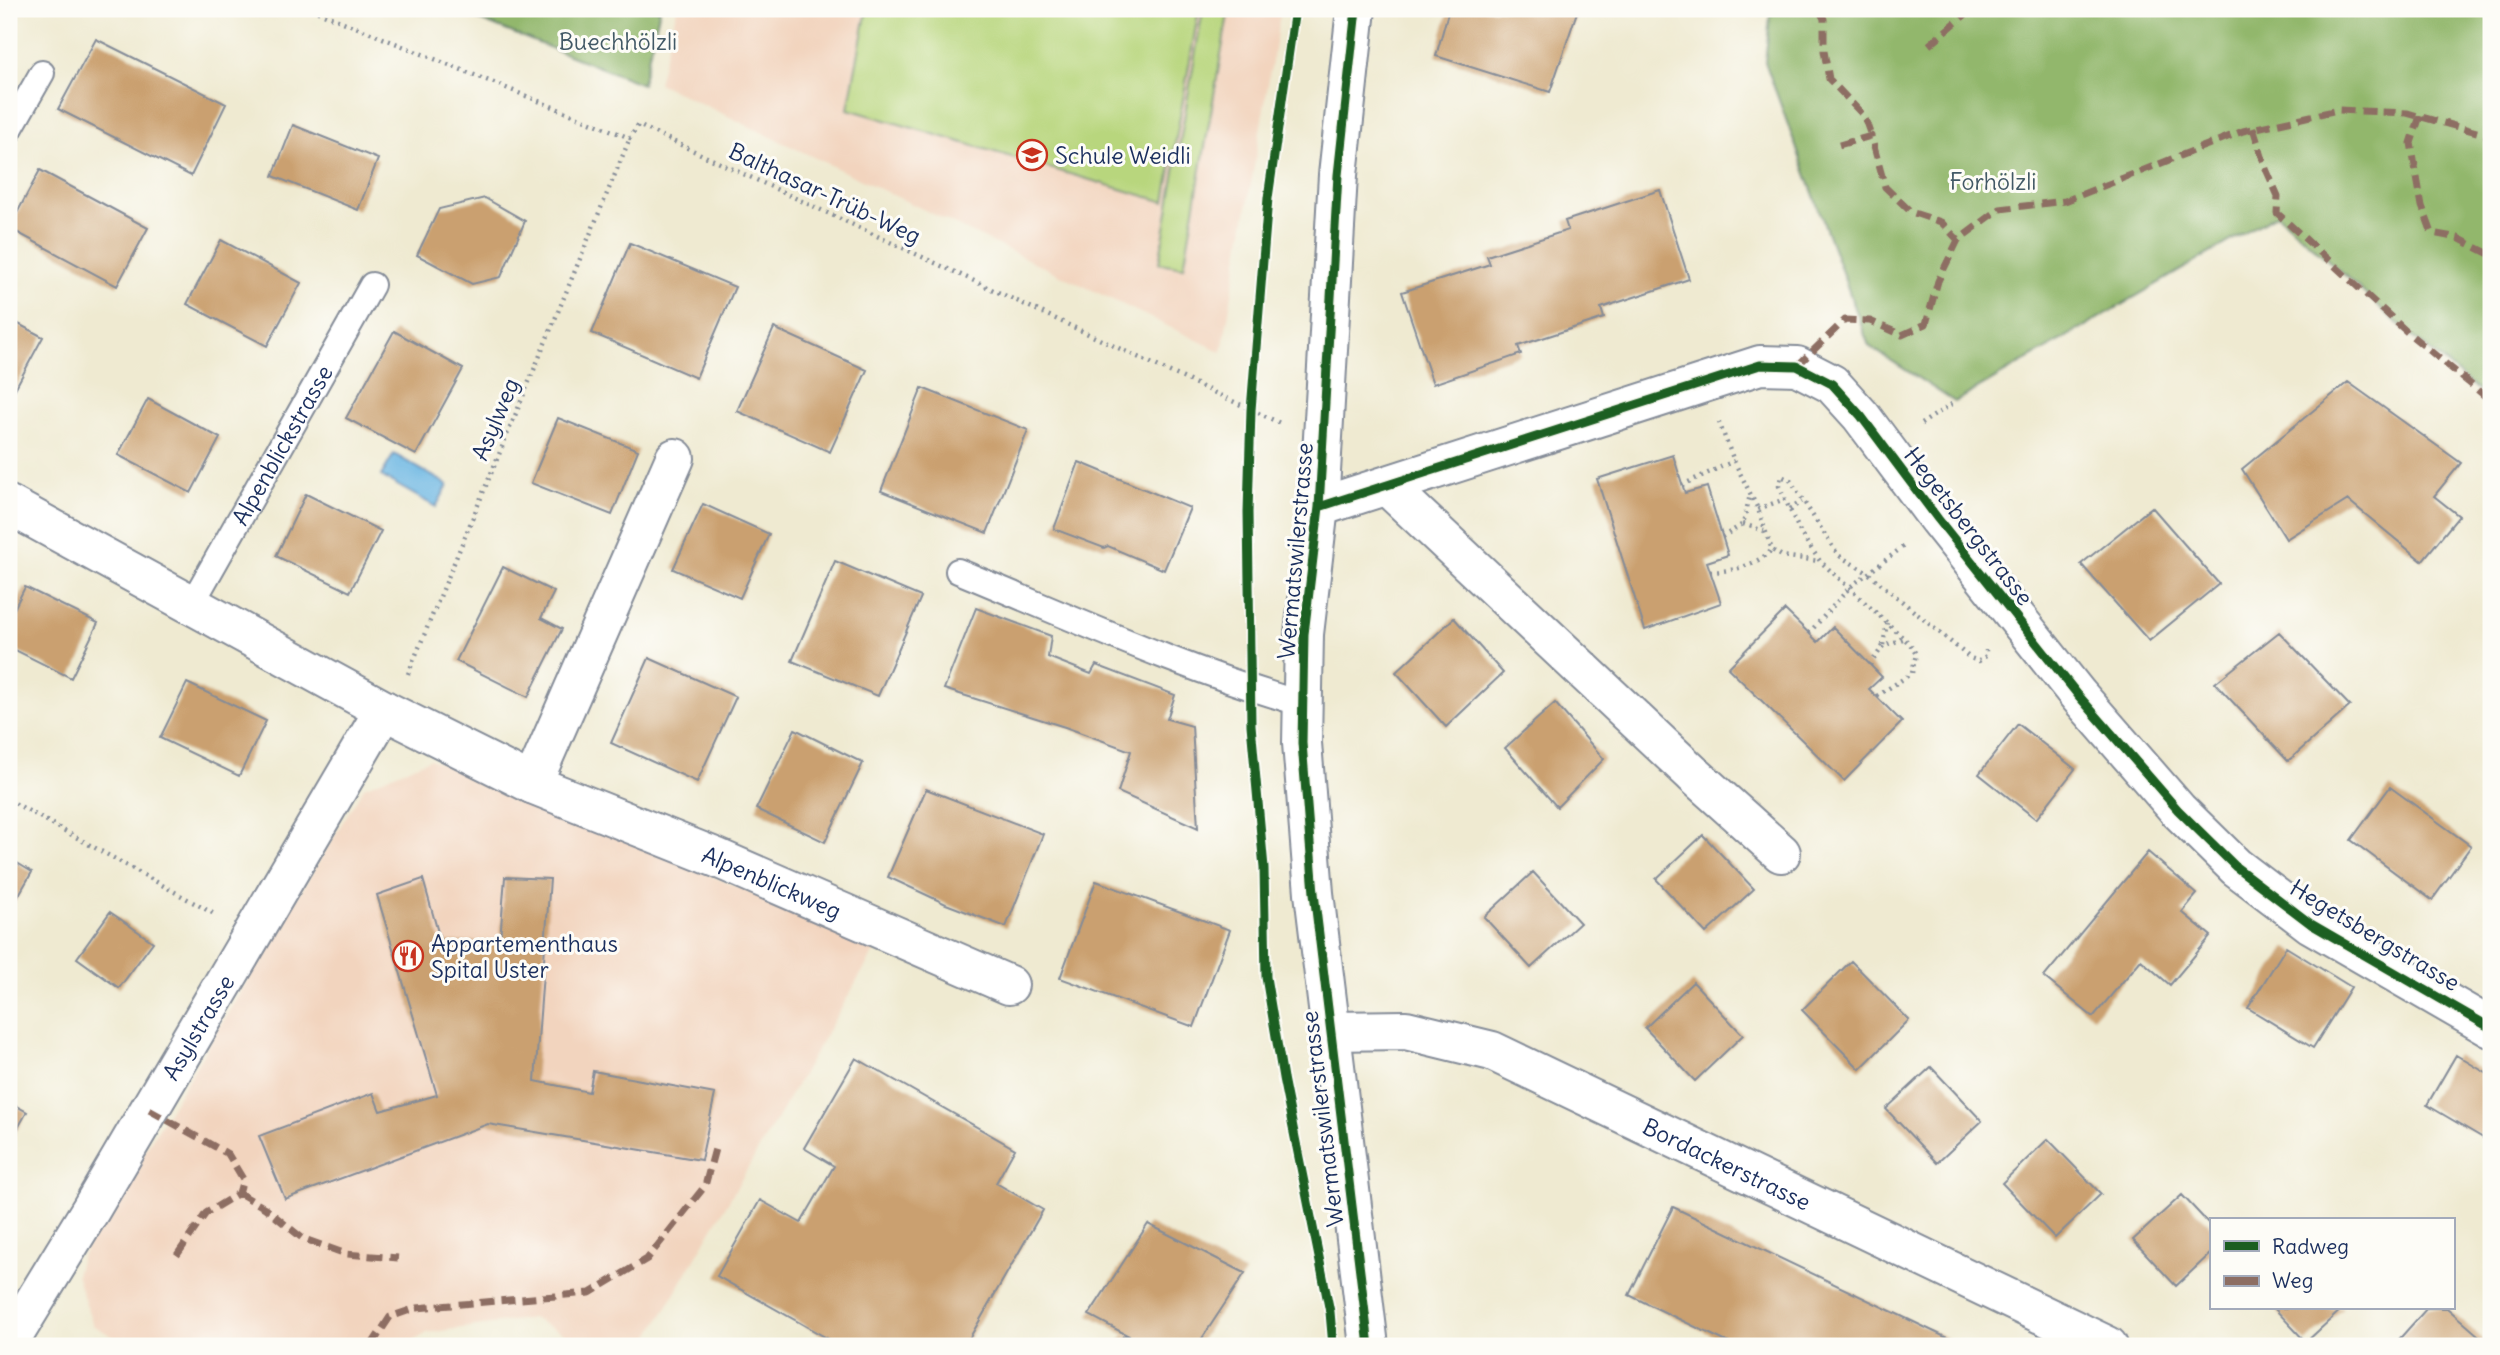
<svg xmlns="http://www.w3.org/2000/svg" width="2500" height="1355" font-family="Delius,sans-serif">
<rect width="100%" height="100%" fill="#fdfcf7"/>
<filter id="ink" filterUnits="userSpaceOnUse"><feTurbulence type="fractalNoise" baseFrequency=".0143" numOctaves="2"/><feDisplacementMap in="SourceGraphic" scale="14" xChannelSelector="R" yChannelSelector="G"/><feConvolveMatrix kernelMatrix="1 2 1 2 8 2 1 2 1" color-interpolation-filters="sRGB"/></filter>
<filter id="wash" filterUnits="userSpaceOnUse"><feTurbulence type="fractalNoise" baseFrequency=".00686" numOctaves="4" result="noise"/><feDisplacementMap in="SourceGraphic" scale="28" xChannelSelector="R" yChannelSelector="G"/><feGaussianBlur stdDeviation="1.57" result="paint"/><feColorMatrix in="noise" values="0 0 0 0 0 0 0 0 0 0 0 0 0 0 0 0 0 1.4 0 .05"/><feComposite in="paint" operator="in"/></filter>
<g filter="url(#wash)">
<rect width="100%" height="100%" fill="#efead1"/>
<path fill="#f2d4be" d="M677,9H1281L1222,352L658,83Z
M430,759L878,945L644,1346H589L532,1318L427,1333L406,1346H129L93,1325L76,1275L81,1257L364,787Z"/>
<path fill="#b8d67d" stroke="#6a826e" stroke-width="2" d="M867,9H1199L1165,202L848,109Z
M1203,9H1229L1184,267L1159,263Z"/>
<path fill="#92b76c" stroke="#567365" stroke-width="2" d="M452,9H660L642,84Z
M1771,9H2491V401L2406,331L2277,214L1955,402L1869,346L1765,62Z"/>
<path fill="#69b5e2" stroke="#4272a0" stroke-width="2" d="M394,454L448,485L436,507L381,476Z"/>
<g id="blocks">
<path fill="#caa070" d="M1449,9H1578L1550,92L1436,56Z
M9,13L16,17L9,29Z
M96,39L226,104L191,176L58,109Z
M293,125L378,159L358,210L273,176Z
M40,170L148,228L117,286L9,228Z
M1660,190L1689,279L1601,308L1604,318L1518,346L1521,354L1433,384L1402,292L1490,264L1487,256L1568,230L1565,221Z
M485,198L525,221L501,277L472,284L417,255L439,209Z
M221,240L301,283L267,346L187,304Z
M630,243L735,287L696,378L592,333Z
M9,319L43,337L9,400Z
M774,328L867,370L830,452L737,411Z
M394,331L463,369L416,455L346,418Z
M2348,382L2461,463L2434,496L2459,516L2422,561L2348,500L2286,539L2242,469Z
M922,388L1028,430L987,533L881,491Z
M148,399L220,438L191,493L118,455Z
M558,418L638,450L612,515L531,483Z
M1673,455L1685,493L1707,487L1728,555L1707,562L1721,603L1645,630L1597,479Z
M1079,462L1190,508L1164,570L1108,546L1104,548L1054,529Z
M306,494L381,531L350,592L276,556Z
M703,504L769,534L740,598L673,569Z
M2152,507L2219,584L2149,641L2081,564Z
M835,561L921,597L878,696L792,661Z
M503,567L554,592L541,618L562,629L528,697L456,661Z
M25,587L98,623L71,678L9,647V619Z
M976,608L1051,636L1048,657L1091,674L1096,665L1175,695L1167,719L1192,726L1198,828L1118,792L1131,751L1065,727L944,689Z
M1785,610L1818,642L1833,627L1882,677L1869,689L1902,722L1844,781L1728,668Z
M1454,618L1503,673L1446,727L1396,672Z
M2279,632L2350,706L2288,761L2215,683Z
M649,658L736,697L697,782L611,743Z
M187,683L266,721L239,776L160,738Z
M1555,703L1604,759L1557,807L1505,748Z
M2018,724L2075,769L2036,819L1979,774Z
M795,729L863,763L825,842L756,809Z
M2390,787L2471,846L2432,900L2351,840Z
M926,789L1043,834L1006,927L946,904L888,877Z
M1703,835L1754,889L1706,933L1656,879Z
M2148,852L2197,894L2182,912L2211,936L2170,985L2141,960L2093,1017L2044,977Z
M9,858L32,872L9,912Z
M1533,872L1580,923L1531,968L1484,917Z
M505,877L550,879L535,1081L589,1092L593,1071L715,1094L701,1160L488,1124L285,1199L259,1136L373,1093L380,1111L437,1095L377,895L423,879L441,943L500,940Z
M1096,881L1230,930L1194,1027L1060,978Z
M110,912L153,942L119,988L77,958Z
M2286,947L2351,987L2313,1048L2248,1008Z
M1851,961L1909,1020L1860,1069L1802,1010Z
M1693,982L1743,1035L1695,1081L1645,1028Z
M2456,1055L2491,1076L2490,1142L2427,1105Z
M856,1058L1015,1149L996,1183L1043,1210L965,1346H841L717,1276L760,1200L801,1223L834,1166L804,1148Z
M1931,1067L1982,1121L1937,1163L1886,1109Z
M9,1102L27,1112L9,1144Z
M2048,1139L2101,1194L2055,1238L2002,1183Z
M2182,1195L2211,1226V1253L2176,1286L2133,1240Z
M1673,1207L1964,1346H1735L1629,1295Z
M1148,1224L1245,1273L1197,1346H1117L1124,1335L1146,1345L1089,1315Z
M2274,1308H2343L2306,1342Z
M2427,1308H2447L2486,1342L2482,1346H2393Z"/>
</g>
</g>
<g filter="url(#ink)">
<use href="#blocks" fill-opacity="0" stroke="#858c98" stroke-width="2"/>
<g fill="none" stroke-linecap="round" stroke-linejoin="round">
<g stroke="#858c98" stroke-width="28">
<g id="service">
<path d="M9,131L42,73"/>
<path d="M958,571C1072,618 1185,670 1303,704"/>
<path id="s1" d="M191,605L372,285"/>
</g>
</g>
<g stroke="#858c98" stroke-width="42">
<g id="minor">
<path d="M1356,9L1338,175L1319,507L1304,634L1302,743L1314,893L1369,1346"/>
<path d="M1387,486L1693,774L1781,853"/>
<path id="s2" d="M9,505L384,710L532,784L717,858L1009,985"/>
<path d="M1319,507L1760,365L1797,366L1832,384L1861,416L1938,519L2078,695L2178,810L2236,867L2311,924L2491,1028"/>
<path d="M532,784L675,458"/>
<path id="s3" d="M1331,1031L1406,1030L1492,1051L2108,1346"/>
<path id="s4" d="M9,1343L91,1209L384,710"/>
</g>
</g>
<path stroke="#858c98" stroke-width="4.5" stroke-dasharray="2 5" stroke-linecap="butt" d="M311,9L630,138L638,125L1282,424
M1719,422L1734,461L1758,509L1772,550L1782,556L1819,561
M1921,424L1955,402
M1682,485L1734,461
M1758,509L1785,499
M1789,509L1802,502
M1743,524L1764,531
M1722,537L1743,524L1750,495
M1710,572C1734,571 1754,566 1772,550
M1809,633L1850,587L1904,546
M1883,645L1887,623
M1870,665L1883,646L1903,639
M408,674L630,138
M1877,696L1912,673L1916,654L1910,644L1820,561L1801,534L1779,486L1781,476L1790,480L1838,555L1868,573L1970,658L1979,661L1986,656V650
M9,800L216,915"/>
<use href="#service" stroke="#fff" stroke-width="24"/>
<use href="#minor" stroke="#fff" stroke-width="38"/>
<path stroke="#8d6e63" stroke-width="7" stroke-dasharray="14 7" stroke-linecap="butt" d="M1819,9L1824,19V51L1829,79L1864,116L1871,136
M1929,45L1972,9
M2420,116L2411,143L2422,206L2432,233L2458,238L2491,255
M2253,128L2266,169L2278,196L2277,213L2406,331L2491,401
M1839,145L1871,136L1885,187L1911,212L1941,222L1958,240
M1797,366L1845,320L1870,321L1902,335L1926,324L1938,281L1958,240L2000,209L2065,201L2243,131L2338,110L2407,113L2491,136
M149,1110L228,1154L243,1179L239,1193L206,1213L175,1258
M239,1193L265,1208L302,1238L346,1254L398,1258
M371,1346L390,1317L416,1308L590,1293L647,1259L705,1186L716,1145"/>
<g stroke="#fdfcf7" stroke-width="13">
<path id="cycleway" d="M1295,9L1268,198L1251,410L1248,512L1251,725L1264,868L1266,977L1283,1078L1330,1312L1333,1346
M1356,9L1338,175L1319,507L1304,634L1302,743L1314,893L1369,1346
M1319,507L1760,365L1797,366L1832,384L1861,416L1938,519L2078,695L2178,810L2236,867L2311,924L2491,1028"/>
</g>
<use href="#cycleway" stroke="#1b5e20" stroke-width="9"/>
</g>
</g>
<defs>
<g id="school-ring" transform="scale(1.575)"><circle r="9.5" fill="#fdfcf7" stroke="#c8321e" stroke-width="1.5"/><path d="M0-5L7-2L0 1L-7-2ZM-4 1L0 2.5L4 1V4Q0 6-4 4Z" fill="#c8321e"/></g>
<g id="restaurant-ring" transform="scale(1.575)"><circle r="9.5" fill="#fdfcf7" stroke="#c8321e" stroke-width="1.5"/><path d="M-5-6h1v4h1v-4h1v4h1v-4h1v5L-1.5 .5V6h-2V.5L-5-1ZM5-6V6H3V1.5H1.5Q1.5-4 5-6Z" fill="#c8321e"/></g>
</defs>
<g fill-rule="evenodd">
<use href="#school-ring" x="1032" y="155"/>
<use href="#restaurant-ring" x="408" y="956"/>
</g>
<g text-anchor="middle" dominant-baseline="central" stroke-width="6" stroke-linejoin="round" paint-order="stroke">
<g font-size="23" fill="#425966" stroke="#fdfcf7">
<text x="618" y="41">Buechhölzli</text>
<text x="1993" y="181">Forhölzli</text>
</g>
<g font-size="23" fill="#1b2f5e" stroke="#fdfcf7" text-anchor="start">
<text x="1055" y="155">Schule Weidli</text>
<text x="431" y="943">Appartementhaus<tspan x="431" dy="26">Spital Uster</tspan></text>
</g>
<g font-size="23" fill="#1b2f5e" stroke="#fdfcf7">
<text transform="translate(825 193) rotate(25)">Balthasar-Trüb-Weg</text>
<text transform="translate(495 419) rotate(-67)">Asylweg</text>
<text stroke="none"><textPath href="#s1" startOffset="184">Alpenblickstrasse</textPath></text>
<text transform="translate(1969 526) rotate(52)">Hegetsbergstrasse</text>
<text transform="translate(1295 551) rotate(-85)">Wermatswilerstrasse</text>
<text stroke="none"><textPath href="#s2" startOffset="852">Alpenblickweg</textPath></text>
<text transform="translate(2375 935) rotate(31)">Hegetsbergstrasse</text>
<text stroke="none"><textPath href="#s4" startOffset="368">Asylstrasse</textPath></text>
<text transform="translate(1322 1119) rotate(-97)">Wermatswilerstrasse</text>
<text stroke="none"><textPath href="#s3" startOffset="424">Bordackerstrasse</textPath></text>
</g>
</g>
<rect width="2500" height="1355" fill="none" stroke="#fdfcf7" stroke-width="35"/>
<rect x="2210" y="1218" width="245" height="91" fill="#fdfcf7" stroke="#a3aaba" stroke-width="2"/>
<rect x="2224" y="1241" width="35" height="10" fill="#1b5e20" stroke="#a3aaba" stroke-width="2"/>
<text x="2272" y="1254" font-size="21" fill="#1b2f5e">Radweg</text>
<rect x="2224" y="1276" width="35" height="10" fill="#8d6e63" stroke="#a3aaba" stroke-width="2"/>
<text x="2272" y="1288" font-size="21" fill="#1b2f5e">Weg</text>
</svg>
